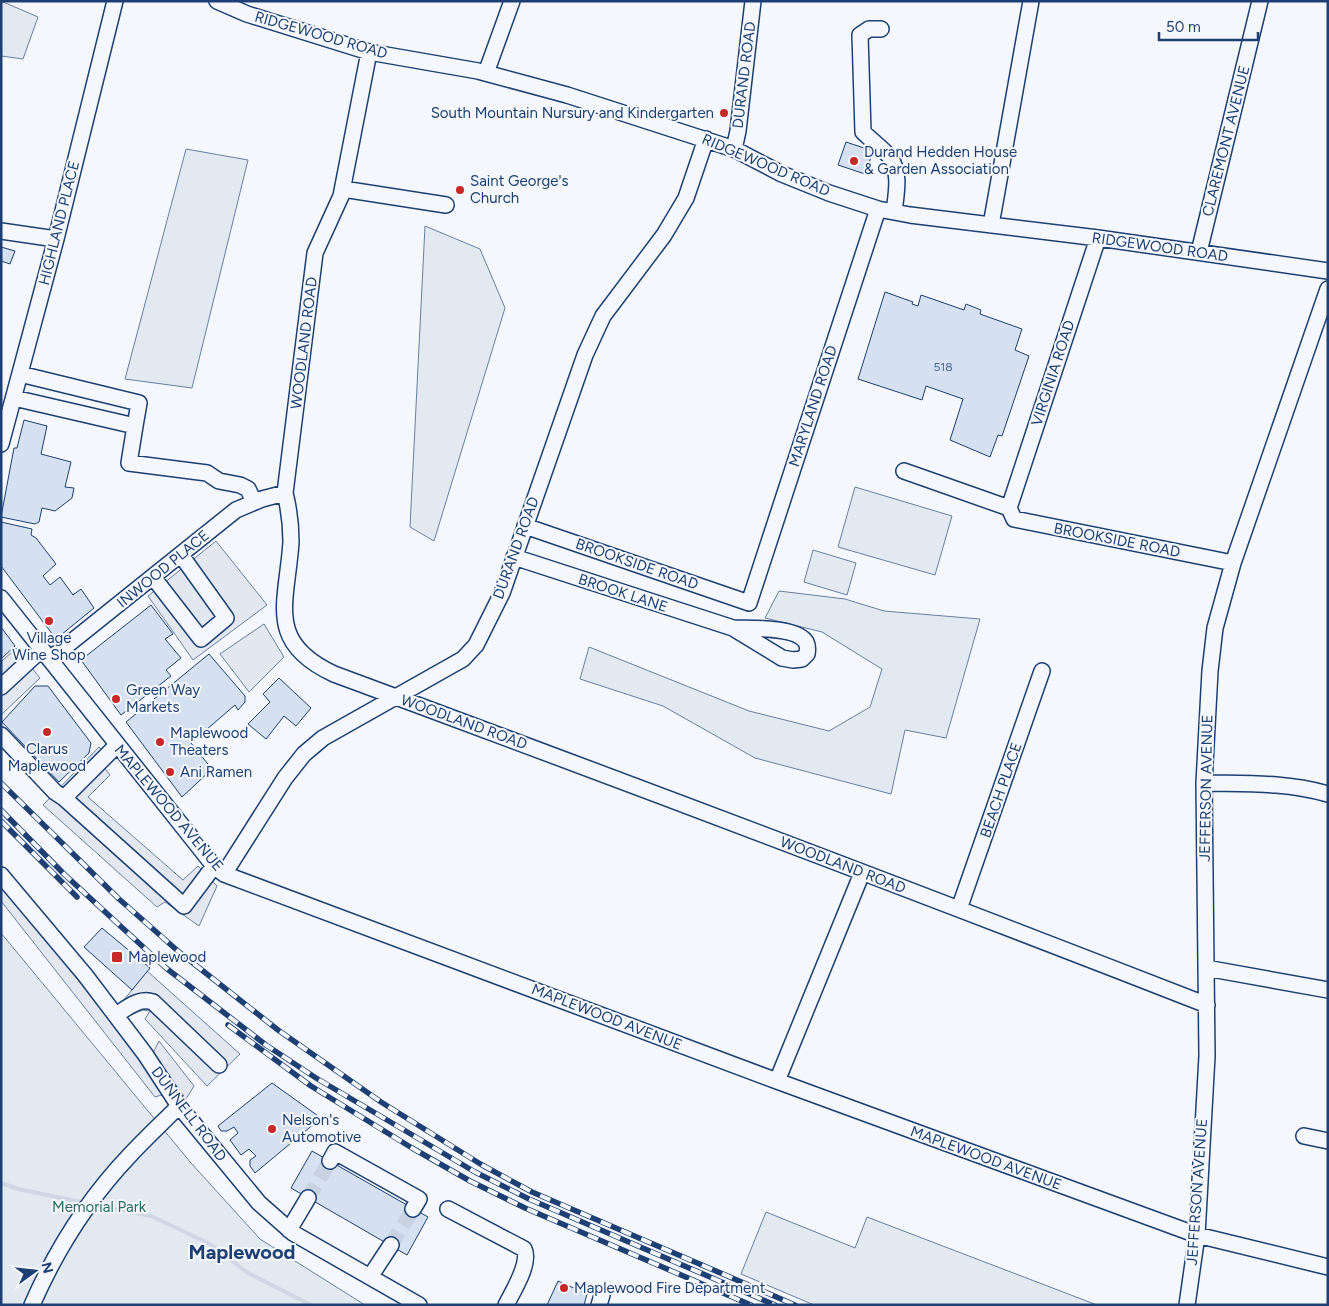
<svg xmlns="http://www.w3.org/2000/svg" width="1329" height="1306" font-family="Figtree,sans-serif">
<rect width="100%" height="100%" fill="#f4f7fb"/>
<path fill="#e3e9f0" stroke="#687fa3" d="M1,1L38,17L23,59L1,56Z
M186,149L248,160L192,388L125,379Z
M425,226L480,249L505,308L434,541L410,527Z
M855,487L952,516L935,575L838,547Z
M813,550L856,563L847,595L804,582Z
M779,591L845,599L884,611L980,619L946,738L905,730L891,794L755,758L663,706L580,679L589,647L749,711L829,731L870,707L882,669L822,632L765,618Z
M1,933L191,1163L260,1239L365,1305H1Z
M766,1212L855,1248L867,1217L1097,1305H814L741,1274Z"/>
<path fill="#e3e8f0" stroke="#687fa3" d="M216,541L267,605L193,660L148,596Z
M264,624L284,657L249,692L220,654Z
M16,648L40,678L1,715V662Z
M99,747L110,759L103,766L110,775L88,797L183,880L198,866L217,886L199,926L165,902L157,907L43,805Z
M1,883L168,1093L155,1097L1,901Z
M147,971L240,1054L207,1086L145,1019L150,1011L143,1010L131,1015L124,1000Z
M159,1041L194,1086L186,1099L153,1053Z"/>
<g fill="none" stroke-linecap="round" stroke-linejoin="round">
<path stroke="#cfd7e4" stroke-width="4" d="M1,1183L18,1189L86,1203
M93,1204L151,1216L210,1244L248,1273L311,1305"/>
</g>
<path fill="#d5e0f0" stroke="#1d3f73" d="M846,142L867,149L865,155L871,157L865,174L838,165Z
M1,247L15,251L10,264L1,261Z
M885,292L913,302L912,304L918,306L921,295L964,310L966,304L981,310L980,314L1022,329L1015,350L1029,356L1002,436L998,435L990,457L950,440L963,399L926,386L922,400L858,379Z
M24,420L47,426L41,454L71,462L65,487L74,488L72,498L55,511L42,508L39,522L35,524L1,517L14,448H17Z
M1,522L32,529L31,535L36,538L56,564L43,576L50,585L60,577L73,595L81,589L94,608L56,639L1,566Z
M151,605L173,634L165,639L181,658L166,670L171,676L121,715L81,660Z
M1,627L15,646L1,659Z
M209,654L245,696V702L238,710L235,705L191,743L212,769L182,797L126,722Z
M279,678L311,708L296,726L284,716L266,739L248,724L270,702L263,694Z
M35,686H48L91,743L89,753L59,782L2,722Z
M102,928L150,968L132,990L84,947Z
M272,1083L321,1118L255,1173L250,1166V1160L256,1156L249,1149L241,1155L230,1140L238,1133L234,1127L227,1131H221L218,1126Z
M312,1151L428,1217L407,1255L291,1188Z
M558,1281L587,1294L584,1305H547Z"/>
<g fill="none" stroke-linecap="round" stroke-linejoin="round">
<path stroke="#c9d2e0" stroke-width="15" stroke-dasharray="15 8" stroke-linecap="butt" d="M308,1198L330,1161
M391,1245L413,1209"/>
<g stroke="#1d3f73" stroke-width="18">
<path id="minor" d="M217,1L247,14L369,52L478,71L567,95L734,149L782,174L829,193L878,209L910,215L1098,238L1328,271
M881,29H869L860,35L863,132C870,139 885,151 890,157C901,174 896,194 894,212
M369,52L341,196L315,253L285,493C289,509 291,525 291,542C287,603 265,642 334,674C626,782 917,892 1207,1005
M486,73L512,1
M734,149L738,131L753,1
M343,189L446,205
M991,225L1031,1
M1,231L56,239
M1199,252L1260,1
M14,398L135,426L139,403L20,374
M135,426L129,463L207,473L219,481L240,485L248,489L254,502
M1,444L56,239L115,1
M904,471L1009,508
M1009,508L1098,238
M1009,508L1014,519L1233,563
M525,526L749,603L878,209
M514,557L733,628L782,658L793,660L802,659L807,654C808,649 808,646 806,642C796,626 750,629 733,628
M153,577L201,639L226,618L181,555
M1,598L214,866L224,874L777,1081L1197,1235L1328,1267
M50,659L236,510L262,499L285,493
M1,687L42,649
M1,735L55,792L64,798L184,906L214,866
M1204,783C1248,784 1284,782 1328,794
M64,798L117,745
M224,874L285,778L304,754L323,738L463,659L476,645L502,593L585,355L603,316L664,235L686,198L706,139
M1,875L85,975L145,1054L179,1106L259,1203L293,1233L419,1305
M959,909L1042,671
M1206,968L1328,990
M116,1015C127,1008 139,997 153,1002L219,1065
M777,1081L862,873
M1304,1136L1328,1141
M330,1161L335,1152L419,1199L413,1209
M448,1209L524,1249C531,1263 513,1291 506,1305
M289,1230L308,1198
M370,1277L391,1245
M32,1305C56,1250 89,1198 130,1155C146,1138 163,1122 179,1106
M599,1305L602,1295
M1187,1305L1197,1235L1207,1056L1204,783L1210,671L1215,628L1233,563L1328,289"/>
</g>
<use href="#minor" stroke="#f4f7fb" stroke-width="15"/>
<g stroke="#1d3f73" stroke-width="5.5">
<path id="rail" d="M1,783L119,899L179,952L278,1030L381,1102L482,1165L532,1192L795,1305
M1,810L64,874L166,968L266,1045L316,1078L475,1172L529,1199L775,1305
M1,821L77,897
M228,1025L311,1086L412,1148L470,1181L525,1208L751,1305"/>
</g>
<use href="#rail" stroke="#f4f7fb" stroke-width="4" stroke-dasharray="11" stroke-linecap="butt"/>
</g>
<g fill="#c62828" stroke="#f4f7fb" stroke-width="2">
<circle cx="724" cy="113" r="5"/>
<circle cx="854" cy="161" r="5"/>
<circle cx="460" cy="190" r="5"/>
<circle cx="49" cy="621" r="5"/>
<circle cx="116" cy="699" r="5"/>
<circle cx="47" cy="732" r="5"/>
<circle cx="160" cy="742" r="5"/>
<circle cx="170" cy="772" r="5"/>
<rect x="111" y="951" width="12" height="12" rx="2.5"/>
<circle cx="272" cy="1129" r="5"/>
<circle cx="564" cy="1288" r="5"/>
</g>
<g text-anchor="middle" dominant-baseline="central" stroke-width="4" stroke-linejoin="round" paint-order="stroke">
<g font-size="12" fill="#4b6792">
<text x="943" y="367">518</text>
</g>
<g font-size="15" fill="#1d3f73" stroke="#f4f7fb">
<text transform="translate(321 35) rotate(16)">RIDGEWOOD ROAD</text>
<text transform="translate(744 75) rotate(-83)">DURAND ROAD</text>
<text transform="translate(1226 141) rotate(-76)">CLAREMONT AVENUE</text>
<text transform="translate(766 165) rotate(23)">RIDGEWOOD ROAD</text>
<text transform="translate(59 223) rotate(-76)">HIGHLAND PLACE</text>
<text transform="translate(1160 247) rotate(8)">RIDGEWOOD ROAD</text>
<text transform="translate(304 343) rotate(-83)">WOODLAND ROAD</text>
<text transform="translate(1053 373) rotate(-72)">VIRGINIA ROAD</text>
<text transform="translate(813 406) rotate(-72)">MARYLAND ROAD</text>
<text transform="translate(1117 540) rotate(11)">BROOKSIDE ROAD</text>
<text transform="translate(516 548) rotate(-70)">DURAND ROAD</text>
<text transform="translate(637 564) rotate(19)">BROOKSIDE ROAD</text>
<text transform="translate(163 569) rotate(-39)">INWOOD PLACE</text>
<text transform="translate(623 593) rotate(18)">BROOK LANE</text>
<text transform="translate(464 722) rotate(20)">WOODLAND ROAD</text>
<text transform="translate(1206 788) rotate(-89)">JEFFERSON AVENUE</text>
<text transform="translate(1001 790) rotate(-71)">BEACH PLACE</text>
<text transform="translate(169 808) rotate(50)">MAPLEWOOD AVENUE</text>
<text transform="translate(843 865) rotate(21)">WOODLAND ROAD</text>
<text transform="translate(607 1017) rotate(21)">MAPLEWOOD AVENUE</text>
<text transform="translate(189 1114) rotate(53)">DUNNELL ROAD</text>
<text transform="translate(986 1158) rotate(20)">MAPLEWOOD AVENUE</text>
<text transform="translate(1197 1192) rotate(-86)">JEFFERSON AVENUE</text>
</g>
<g font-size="15" fill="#1d3f73" stroke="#f4f7fb" text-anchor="start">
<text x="714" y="113" text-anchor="end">South Mountain Nursury and Kindergarten</text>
<text x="864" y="152">Durand Hedden House<tspan x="864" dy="17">&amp; Garden Association</tspan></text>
<text x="470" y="181">Saint George's<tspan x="470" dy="17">Church</tspan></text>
<text x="49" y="638" text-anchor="middle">Village<tspan x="49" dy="17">Wine Shop</tspan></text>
<text x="126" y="690">Green Way<tspan x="126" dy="17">Markets</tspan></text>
<text x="170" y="733">Maplewood<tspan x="170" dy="17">Theaters</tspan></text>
<text x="47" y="749" text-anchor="middle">Clarus<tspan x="47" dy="17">Maplewood</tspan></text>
<text x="180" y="772">Ani Ramen</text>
<text x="128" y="957">Maplewood</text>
<text x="282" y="1120">Nelson's<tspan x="282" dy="17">Automotive</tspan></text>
<text x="574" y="1288">Maplewood Fire Department</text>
</g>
<g font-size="15" fill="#2c6c60" stroke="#f4f7fb">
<text x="99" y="1207">Memorial Park</text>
</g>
<g font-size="20" font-weight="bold" fill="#1d3f73" stroke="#f4f7fb">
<text x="242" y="1252">Maplewood</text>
</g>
</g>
<rect width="1329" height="1306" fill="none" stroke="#1d3f73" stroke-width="5"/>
<g transform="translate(35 1271) rotate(75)" stroke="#f4f7fb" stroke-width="4" paint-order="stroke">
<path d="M0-4L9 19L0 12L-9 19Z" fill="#1d3f73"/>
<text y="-8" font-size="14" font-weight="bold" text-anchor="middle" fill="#1d3f73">N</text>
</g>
<path d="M1159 32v8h99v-8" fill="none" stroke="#1d3f73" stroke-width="2.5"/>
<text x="1166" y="32" font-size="15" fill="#1d3f73" stroke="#f4f7fb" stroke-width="4" paint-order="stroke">50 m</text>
</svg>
